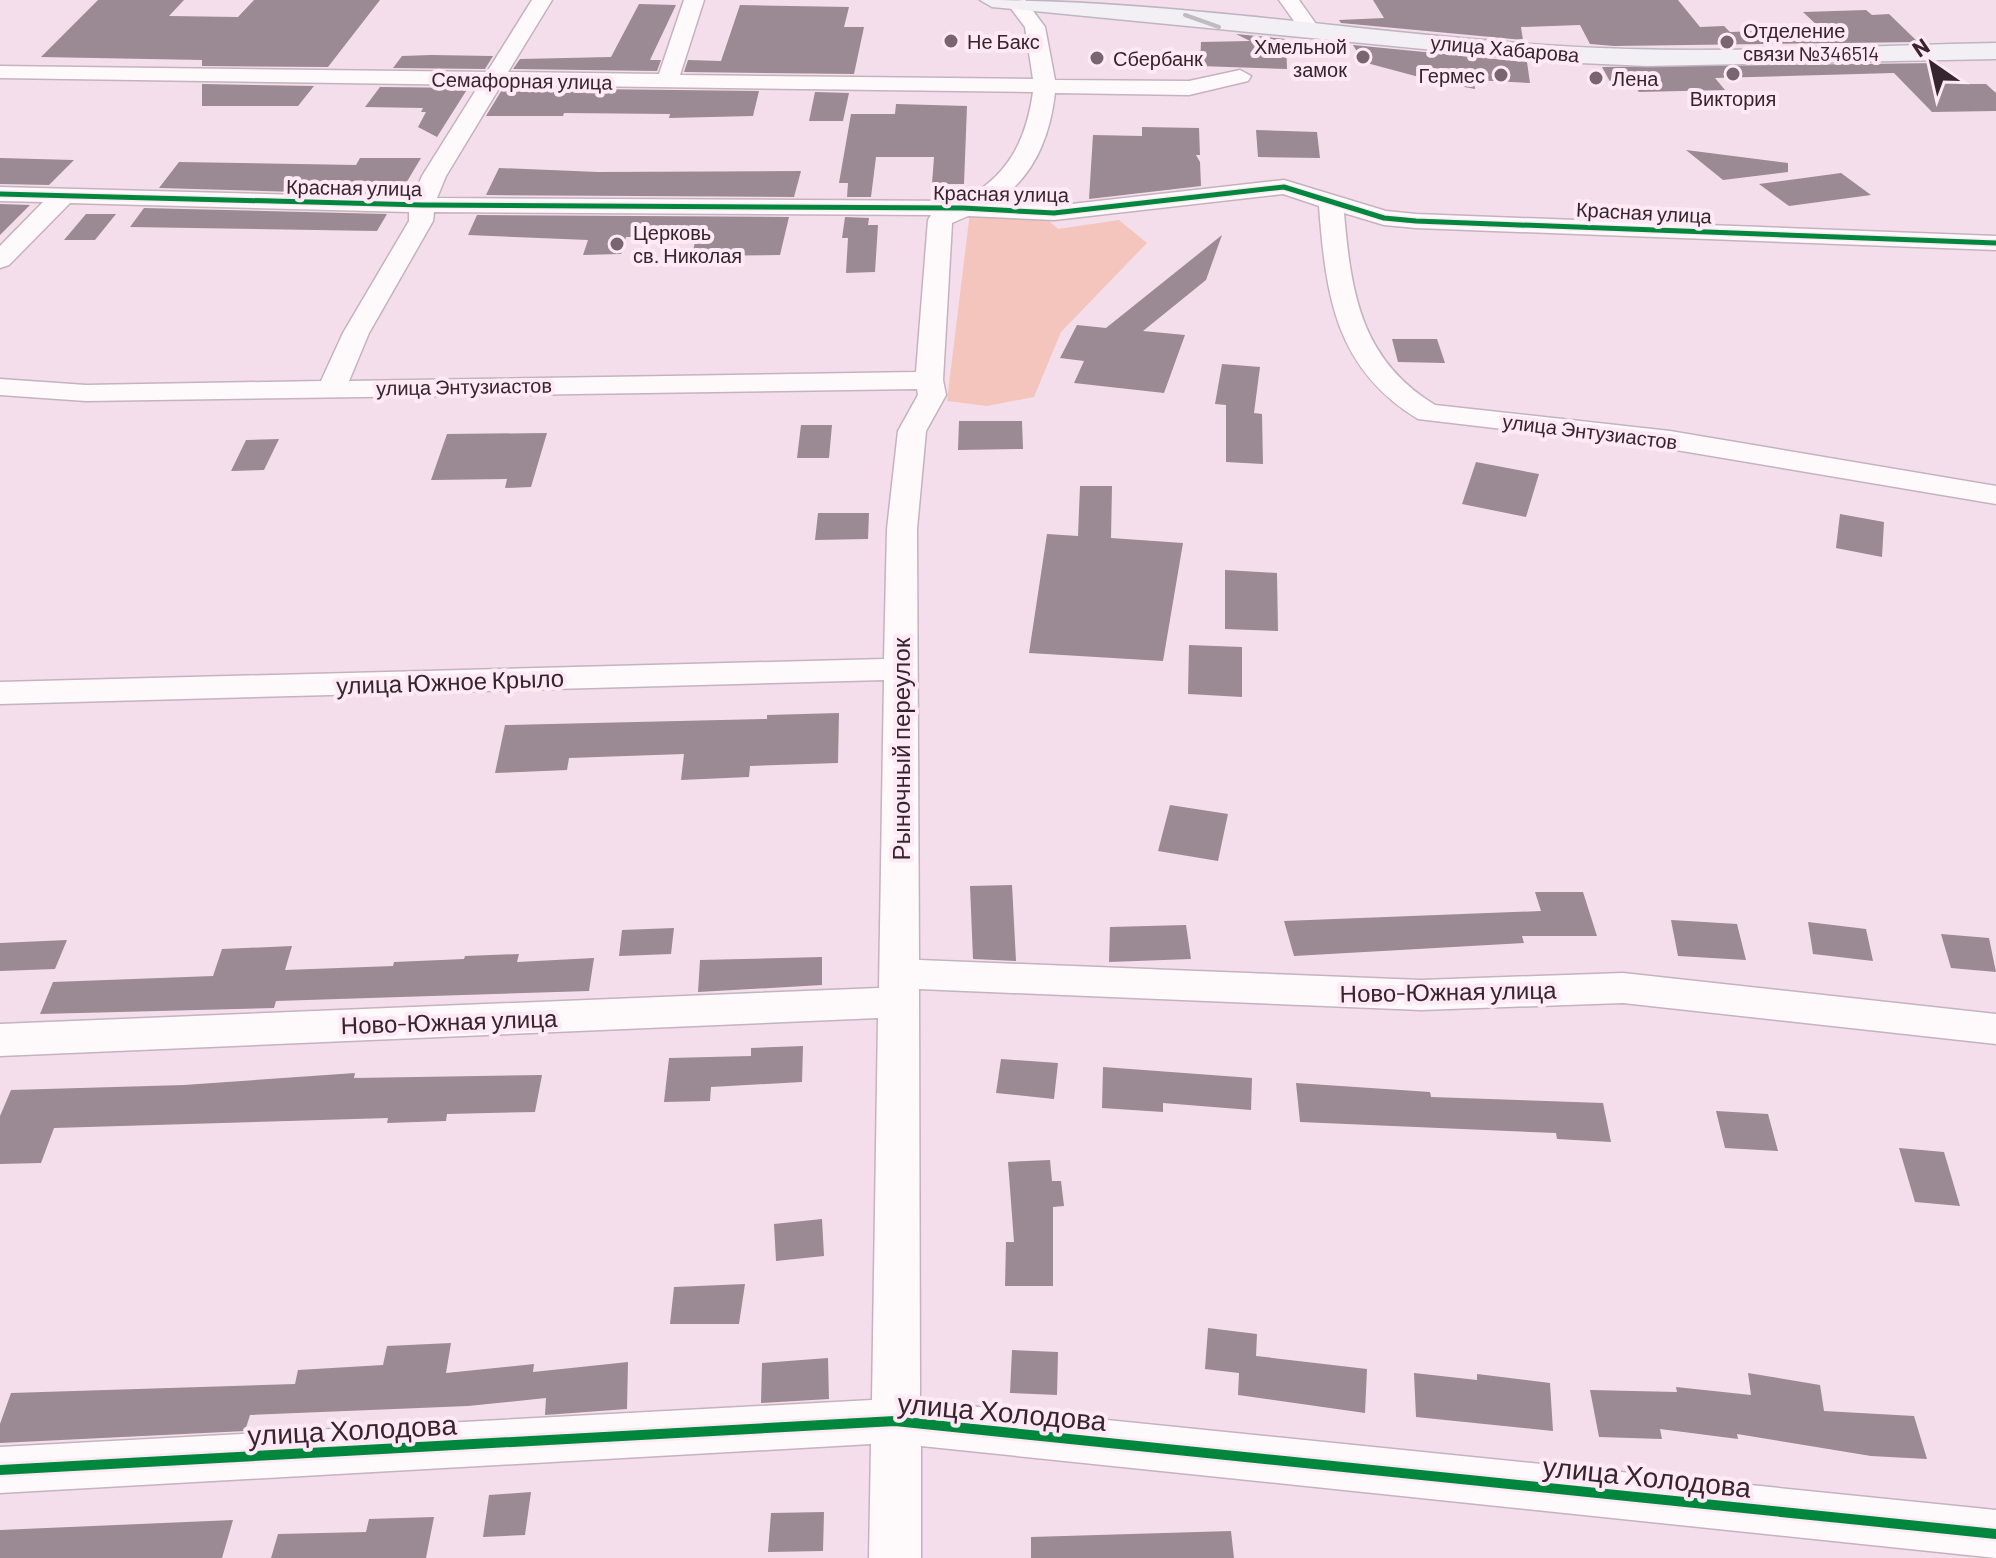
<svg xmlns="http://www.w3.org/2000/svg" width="1996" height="1558" font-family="Barlow,sans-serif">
<rect width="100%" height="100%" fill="#f5deec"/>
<path fill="#f4c5bc" d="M970,212L1041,214L1058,229L1119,220L1147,243L1061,332L1034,397L987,406L947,401Z"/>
<path fill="#9b8994" d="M98,0H184L169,16L238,17L254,0H380L328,67L202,66V60L41,57Z
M1373,0H1678L1700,27L1724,26L1730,32L1821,29L1803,12L1866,10L1872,15L1889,14L1918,42L1614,46L1590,44L1580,25L1521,27L1523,40L1341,23L1339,20L1384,18Z
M639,4L676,5L650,60H661L657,71L513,69L520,59L611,57Z
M740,5L849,7L844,27H864L854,74L684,72L688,60L721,61Z
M1236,34L1286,39L1287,69L1200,66L1201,42L1250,41Z
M1353,45L1527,62L1530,83L1474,80L1475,89L1434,81L1363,62Z
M402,56L431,55L493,56L485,69L393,68Z
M1940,63L1962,84H1986L1996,93V111L1932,112L1894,73L1715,78L1725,90L1639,92L1634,86L1613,87L1602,67Z
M202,84L314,86L298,106H202Z
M380,87L468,88L437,137L418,127L426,112H421L423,108L365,107Z
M503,88L759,91L753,116L669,118L670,114L564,113L563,116H486Z
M815,92L849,93L843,121H809Z
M896,104L967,106L964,184H932L934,157H876L871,197H847L848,183H839L851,114H895Z
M1142,127L1199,128L1200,155H1196L1200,162L1201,186L1089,199L1093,135L1142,136Z
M1256,130L1317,132L1320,158L1258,157Z
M1686,150L1788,163V172L1723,180Z
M0,158L74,160L49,185L0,184Z
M360,158H421L399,195L159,188L179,162L356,165Z
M499,168L598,172L801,171L794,197L486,195Z
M1841,173L1871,195L1789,206L1759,184Z
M0,204L30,205L0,235Z
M144,208L387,214L377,231L130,227Z
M86,214H116L95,240H64Z
M477,215L789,217L780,255L692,256L696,237H626L621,254L583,255L588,240L468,235Z
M845,217L869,218L868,225H878L875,272L846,273L848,238H842Z
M1222,235L1206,280L1143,331L1185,335L1164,393L1074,383L1084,361L1060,358L1077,325L1106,328Z
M1392,339H1437L1445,363L1398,362Z
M1222,364L1260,367L1254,413L1262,414L1263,464L1226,462V405L1215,404Z
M959,421H1022L1023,449L958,450Z
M801,425H832L829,458H797Z
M547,433L531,487L505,488L507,479L431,480L447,434Z
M279,439L264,470L231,471L246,440Z
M1476,462L1539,474L1526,517L1462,504Z
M1080,486H1112L1111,538L1183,543L1163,661L1029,653L1047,534L1078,536Z
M818,513H869L868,539L815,540Z
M1840,514L1884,522L1882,557L1836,548Z
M1225,570L1277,573L1278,631L1225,629Z
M1189,645L1242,647V697L1188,694Z
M839,713L838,763L750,766L749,777L681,780L684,754L569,758L567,770L495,773L505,725L767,719V715Z
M1170,805L1228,814L1218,861L1158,851Z
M1012,885L1016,961L973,959L970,886Z
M1535,892H1583L1597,936H1522L1524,943L1294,956L1284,921L1541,911Z
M1671,920L1737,924L1746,960L1678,956Z
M1808,922L1866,929L1873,961L1813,954Z
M1186,925L1191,959L1109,962L1110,927Z
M674,928L671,954L619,956L622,930Z
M1941,934L1989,938L1996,972L1951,968Z
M67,940L55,969L0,971V943Z
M292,946L285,970L393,966L394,962L464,959L465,956L519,954L517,962L594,958L589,991L276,1001L274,1008L40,1014L53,982L213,976L222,949Z
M822,957V985L698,992L700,960Z
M803,1046L802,1082L711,1087L710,1101L664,1102L669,1058L751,1056V1048Z
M1001,1059L1058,1063L1054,1099L996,1093Z
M1103,1067L1252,1078L1251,1110L1163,1103V1112L1102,1108Z
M355,1073L354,1078L542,1075L535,1112L447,1114L446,1121L387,1123L388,1118L54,1128L41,1163L0,1164V1116L11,1090L184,1085Z
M1296,1083L1430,1092L1431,1097L1603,1103L1611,1142L1557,1139L1556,1133L1300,1122Z
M1716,1111L1768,1114L1778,1151L1725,1148Z
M1899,1148L1944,1152L1960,1206L1915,1202Z
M1050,1160L1052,1181H1061L1064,1206L1053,1207V1286H1005L1006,1242H1014L1008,1162Z
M822,1219L824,1256L776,1261L774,1224Z
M745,1284L739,1324H670L674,1287Z
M1208,1328L1257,1334L1256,1356L1367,1369L1365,1413L1238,1395L1239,1373L1205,1369Z
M451,1343L446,1373L534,1364L533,1372L628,1362L627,1409L545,1415L546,1398L468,1406L250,1415L245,1431L0,1443V1424L11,1393L295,1384L298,1370L383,1365L387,1346Z
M1012,1350L1058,1352L1057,1395L1010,1393Z
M828,1358L829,1399L761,1403L762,1363Z
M1414,1373L1477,1380V1374L1550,1383L1553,1431L1416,1417Z
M1748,1373L1820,1385L1824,1411L1914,1416L1927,1459L1871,1456L1737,1434L1738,1439L1660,1429L1662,1439L1599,1437L1590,1390L1677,1392L1676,1387L1751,1395Z
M531,1492L525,1535L483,1537L489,1495Z
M824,1512L823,1551L768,1552L771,1513Z
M434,1517L426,1558H271L278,1534L366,1532L369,1519Z
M233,1520L222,1558H0V1530Z
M1231,1531L1234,1558H1031V1537Z"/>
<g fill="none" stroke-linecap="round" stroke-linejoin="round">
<g stroke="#c5b2be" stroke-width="3">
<path id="minor" d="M532,0H552L508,72L659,74L684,0H704L680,75L1033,79L1025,27L1006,2L1025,0L1045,27L1055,80L1189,81L1240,70L1251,76L1248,81L1189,95L1055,93C1050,136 1034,178 995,202L1054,206L1284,180L1386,211L1416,214L1996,236V250L1416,228L1384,225L1344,213C1351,294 1361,360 1435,405L1670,431L1996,486V504L1670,449L1418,419C1335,368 1326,296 1319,206L1283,194L1054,220L968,216L952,223L943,380L946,395L926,431L917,529L919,960L1421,980L1623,973L1996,1014V1044L1623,1003L1421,1010L919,989L920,1401L1996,1510V1558L921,1446V1558H869L871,1444L0,1493V1447L872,1400L878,1018L0,1056V1024L879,988L884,680L0,704V682L884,659L887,529L898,431L918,395L917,389L86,401L0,395V379L86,385L321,381L343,333L409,221V212L70,203L9,265L0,268V246L43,202L0,201V187L413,198L422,176L479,85L0,78V66L487,72ZM501,85L1033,92C1026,142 1007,178 961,201L437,198L446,176ZM434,212L931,215L928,220L916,372L349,381L369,333L433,221Z
M1279,0H1299L1321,31L1318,35H1304Z"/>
</g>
<g stroke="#bfb4c2" stroke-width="3">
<path id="major" d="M980,0C1174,0 1366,34 1560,46C1704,55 1851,46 1996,43V59L1647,66L1558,62L992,7Z"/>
</g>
<use href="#minor" fill="#fefafc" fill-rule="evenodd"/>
<use href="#major" fill="#f2eff5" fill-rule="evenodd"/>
<path stroke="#c1bbbf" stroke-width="4" d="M1185,15L1219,27"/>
<g stroke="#fee9f5" stroke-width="8">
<path id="cycleway-far1" d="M0,194L422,205L963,208L1054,213L1284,187L1384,218L1416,221L1996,243"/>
</g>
<g stroke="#fee9f5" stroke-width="15">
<path id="cycleway" d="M0,1470L895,1421L1996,1534"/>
</g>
<use href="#cycleway-far1" stroke="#00873e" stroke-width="5"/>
<use href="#cycleway" stroke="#00873e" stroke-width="10"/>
</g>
<g fill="#796571" stroke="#fee9f5" stroke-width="3">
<circle cx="951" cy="41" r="8"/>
<circle cx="1727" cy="42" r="8"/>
<circle cx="1363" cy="57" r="8"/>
<circle cx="1097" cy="58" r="8"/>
<circle cx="1733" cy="74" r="8"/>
<circle cx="1501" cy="75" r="8"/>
<circle cx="1596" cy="78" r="8"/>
<circle cx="617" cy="244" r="8"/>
</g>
<g text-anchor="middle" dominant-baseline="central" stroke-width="8" stroke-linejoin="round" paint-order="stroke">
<g font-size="20" fill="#36242f" stroke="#fee9f5" text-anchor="start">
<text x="1743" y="30">Отделение<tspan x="1743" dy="23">связи №346514</tspan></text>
<text x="967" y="41">Не Бакс</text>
<text x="1347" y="46" text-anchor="end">Хмельной<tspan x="1347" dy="23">замок</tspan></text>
<text x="1113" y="58">Сбербанк</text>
<text x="1485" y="75" text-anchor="end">Гермес</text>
<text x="1612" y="78">Лена</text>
<text x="1733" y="98" text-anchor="middle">Виктория</text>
<text x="633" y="232">Церковь<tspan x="633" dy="23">св. Николая</tspan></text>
</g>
<g font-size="20" fill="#36242f" stroke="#fee9f5">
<text transform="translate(1505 48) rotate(5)">улица Хабарова</text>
<text transform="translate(522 80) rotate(1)">Семафорная улица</text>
<text transform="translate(354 187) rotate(1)">Красная улица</text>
<text transform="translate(1001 193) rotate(1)">Красная улица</text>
<text transform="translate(1644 212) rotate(3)">Красная улица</text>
<text transform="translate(464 386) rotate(-1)">улица Энтузиастов</text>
<text transform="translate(1590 431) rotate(7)">улица Энтузиастов</text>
</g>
<g font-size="24" fill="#36242f" stroke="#fee9f5">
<text transform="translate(450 681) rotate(-2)">улица Южное Крыло</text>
<text transform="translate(900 749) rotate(-90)">Рыночный переулок</text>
<text transform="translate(1448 991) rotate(-1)">Ново-Южная улица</text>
<text transform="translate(449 1021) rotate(-2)">Ново-Южная улица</text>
</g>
<g font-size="28" fill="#36242f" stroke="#fee9f5">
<text transform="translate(1002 1411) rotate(5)">улица Холодова</text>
<text transform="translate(352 1429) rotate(-3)">улица Холодова</text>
<text transform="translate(1647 1476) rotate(6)">улица Холодова</text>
</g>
</g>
<g transform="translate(1932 64) rotate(326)" stroke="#fee9f5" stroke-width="6" paint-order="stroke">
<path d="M0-6L14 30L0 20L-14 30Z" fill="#36242f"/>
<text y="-12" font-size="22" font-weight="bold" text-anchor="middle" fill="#36242f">N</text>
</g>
</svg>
